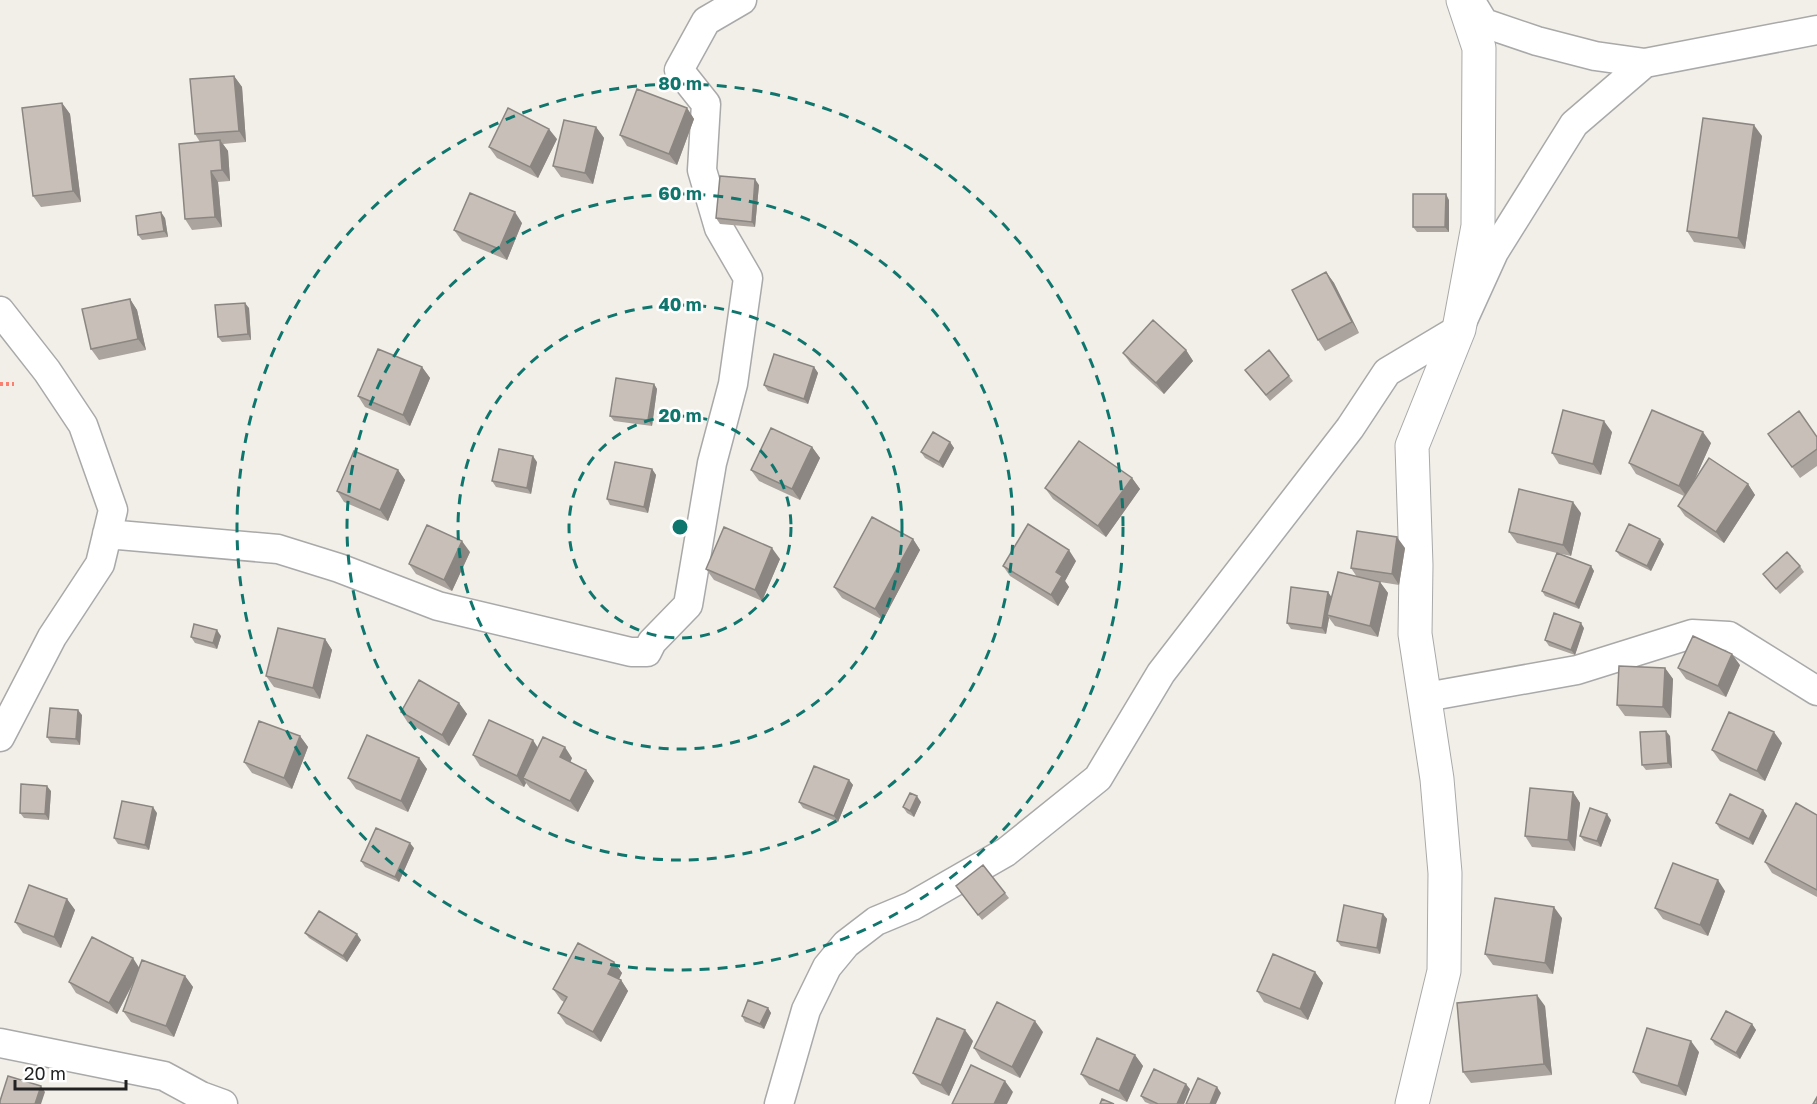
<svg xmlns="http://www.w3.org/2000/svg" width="1817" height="1104" font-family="'Golos Text',sans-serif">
<rect width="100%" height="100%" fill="#f2efe9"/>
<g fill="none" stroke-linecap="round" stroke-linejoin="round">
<g stroke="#a9a9a9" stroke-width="31">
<path id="minor" d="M1470,0L1484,23L1537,41L1595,56L1645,63
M0,311L47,371L83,425L113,510L100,564L52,637L0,737
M107,534L278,549L339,568L438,606L631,652H647L652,642L688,605L712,463L733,384L748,278L719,228L702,170L706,104L679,70L706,21L742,0
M1426,697L1577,670L1692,634L1729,636L1817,691
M0,1043L164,1076L201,1096L223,1104
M779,1104L806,1010L827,967L846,944L876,921L912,906L1006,852L1098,778L1161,673L1350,428L1387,372L1459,329L1494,252L1574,124L1645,63L1817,30"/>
</g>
<g stroke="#a9a9a9" stroke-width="35">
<path id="tertiary" d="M1412,1104L1444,971L1445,873L1437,779L1415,634L1416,565L1412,446L1459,329L1478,226L1479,48L1463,0"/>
</g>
<path stroke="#fa8072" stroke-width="4" stroke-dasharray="3 3" stroke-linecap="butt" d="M0,384H14"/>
<use href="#minor" stroke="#fff" stroke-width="28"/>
<use href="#tertiary" stroke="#fff" stroke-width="33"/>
</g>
<path fill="#aba49e" d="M234,76L242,87L246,142L223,144L228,151L230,181L218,182L222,227L192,230L185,219L200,142L195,134Z
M62,103L70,114L81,202L41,207L33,196Z
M687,108L694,119L677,165L627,146L620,135Z
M596,127L604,138L593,184L561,177L553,166Z
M1762,136L1745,249L1694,242L1687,231Z
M557,139L538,178L497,158L489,147Z
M759,185L755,227L720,224L716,218Z
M1449,200V232H1417L1413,227Z
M165,218L168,237L142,240L138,235Z
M522,223L507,260L462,241L454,230Z
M1326,272L1334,283L1359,333L1325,351L1318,340Z
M130,299L137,310L146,350L99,360L91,349Z
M249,308L251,340L222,342L218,337Z
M1186,350L1193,361L1164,394L1131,364L1123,353Z
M422,367L430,378L410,426L365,407L358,396Z
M814,367L818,373L808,404L768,391L764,385Z
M1245,370L1289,376L1293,381L1270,401Z
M654,384L657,389L652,426L614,421L610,416Z
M1612,432L1601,475L1559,464L1552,453Z
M1768,434L1817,437V466L1800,478Z
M950,442L954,448L943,468L925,458L921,452Z
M1711,443L1694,481L1748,484L1755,495L1724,543L1685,516L1678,506L1684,496L1636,474L1629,463Z
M812,447L820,458L800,500L759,481L751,470Z
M537,462L531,494L496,487L492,481Z
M652,469L656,475L648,513L610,505L607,499Z
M398,470L405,480L388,521L344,502L337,491Z
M1132,478L1140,489L1106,537L1053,499L1045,488Z
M1581,513L1571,556L1557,553L1591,566L1594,571L1579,609L1545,596L1542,591L1557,553L1517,543L1509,532Z
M913,539L920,550L883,620L842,598L834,587Z
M1664,544L1651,571L1620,556L1616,551Z
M1405,548L1399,585L1380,582L1388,593L1378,637L1335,626L1329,618L1326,634L1291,629L1287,623L1328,592L1332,598L1357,577L1351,568Z
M470,552L452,591L416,574L409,564Z
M780,559L762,601L714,580L706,569Z
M1076,561L1065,581L1069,587L1058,606L1010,576L1003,566Z
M1800,566L1804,572L1780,594L1763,574Z
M1584,628L1575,655L1549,646L1545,640Z
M221,636L217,649L195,643L191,637Z
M325,639L332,650L320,699L274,687L266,676Z
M1740,665L1726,697L1686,679L1678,668Z
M1665,668L1673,679L1671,718L1625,716L1617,705Z
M459,703L467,714L449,746L408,723L401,712Z
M82,715L80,745L51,743L47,737Z
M300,736L308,747L292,789L252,773L244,762Z
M1670,736L1672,768L1646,770L1642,765Z
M1782,743L1765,781L1720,761L1712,750Z
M538,748L572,758L570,762L586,770L594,781L578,812L530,788L526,783L524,787L480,766L473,755Z
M419,758L427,769L408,812L356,789L348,778Z
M849,780L853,785L838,822L803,808L799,802Z
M51,791L49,820L24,818L20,813Z
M1573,792L1580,803L1575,851L1532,847L1525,836Z
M921,802L914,817L907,813L903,807Z
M1763,810L1767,816L1753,845L1720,829L1716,823Z
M157,813L149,850L118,844L114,838Z
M1817,815V897L1772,873L1765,862Z
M1611,820L1601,847L1584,841L1580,836Z
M414,848L399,882L365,867L361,861Z
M1725,891L1708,936L1663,919L1655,908Z
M960,892L1005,893L1009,898L982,920Z
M67,899L75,910L61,948L23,933L15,922Z
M1383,914L1387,919L1380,954L1341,946L1337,941Z
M1562,918L1553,974L1493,965L1485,954Z
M305,933L361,940L347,962L309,938Z
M614,962L622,973L619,979L621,980L628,991L601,1042L566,1024L558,1013L564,1002L561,1000L553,989Z
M139,968L185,976L193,987L174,1037L131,1022L123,1011L135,980L117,1014L76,993L69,982Z
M1315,972L1323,983L1308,1020L1264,1002L1257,991Z
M1545,1006L1552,1075L1471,1083L1463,1072Z
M768,1008L771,1013L764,1029L745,1022L742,1016Z
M1752,1024L1756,1030L1740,1059L1715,1045L1711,1039Z
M1043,1032L1020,1078L981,1059L974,1048Z
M973,1041L949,1096L921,1084L913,1073Z
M1699,1052L1686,1096L1641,1083L1633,1072Z
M1135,1055L1143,1066L1127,1102L1089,1085L1081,1074Z
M1190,1089L1184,1104H1150L1145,1102L1141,1096Z"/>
<path fill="#8b8681" d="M234,76L242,87L246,142L239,131Z
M62,103L70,114L81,202L73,191Z
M687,108L694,119L677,165L669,154Z
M1754,125L1762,136L1745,249L1738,238Z
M596,127L604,138L593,184L585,173Z
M549,129L557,139L538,178L530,167Z
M220,140L228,151L230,181L222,170Z
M211,171L218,182L222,227L215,217Z
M755,179L759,185L755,227L752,222Z
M1446,194L1449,200V232L1445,227Z
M161,212L165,218L168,237L164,231Z
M515,212L522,223L507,260L499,249Z
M1326,272L1334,283L1359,333L1352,322Z
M130,299L137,310L146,350L138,339Z
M245,303L249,308L251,340L248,334Z
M1186,350L1193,361L1164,394L1156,383Z
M422,367L430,378L410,426L403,415Z
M814,367L818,373L808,404L804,399Z
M654,384L657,389L652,426L648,420Z
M1604,421L1612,432L1601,475L1593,464Z
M1703,432L1711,443L1687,497L1679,486Z
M950,442L954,448L943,468L939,462Z
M812,447L820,458L800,500L792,489Z
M533,456L537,462L531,494L527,488Z
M652,469L656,475L648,513L644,507Z
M398,470L405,480L388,521L380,510Z
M1132,478L1140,489L1106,537L1098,526Z
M1748,484L1755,495L1724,543L1716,532Z
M1573,502L1581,513L1571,556L1563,545Z
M1397,537L1405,548L1399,585L1392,574Z
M913,539L920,550L883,620L875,609Z
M1660,539L1664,544L1651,571L1647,566Z
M462,541L470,552L452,591L444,580Z
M772,548L780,559L762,601L755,590Z
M1069,550L1076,561L1065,581L1069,587L1058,606L1051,595L1056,572Z
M1591,566L1594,571L1579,609L1575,604Z
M1380,582L1388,593L1378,637L1370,626Z
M1328,592L1332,598L1327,615L1329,618L1326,634L1322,628Z
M1581,623L1584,628L1575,655L1571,650Z
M217,630L221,636L217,649L213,643Z
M325,639L332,650L320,699L313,688Z
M1732,654L1740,665L1726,697L1718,686Z
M1665,668L1673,679L1671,718L1663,707Z
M459,703L467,714L449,746L442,735Z
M78,710L82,715L80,745L76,739Z
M1666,731L1670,736L1672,768L1668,763Z
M1774,732L1782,743L1765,781L1757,771Z
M300,736L308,747L292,789L284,778Z
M533,740L540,751L523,778L526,783L524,787L517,776Z
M565,747L572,758L568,768L560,757Z
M419,758L427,769L408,812L401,801Z
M586,770L594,781L578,812L570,801Z
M849,780L853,785L838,822L834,816Z
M47,786L51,791L49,820L45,814Z
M1573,792L1580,803L1575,851L1568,840Z
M917,796L921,802L914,817L910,811Z
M153,807L157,813L149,850L145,845Z
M1763,810L1767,816L1753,845L1749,839Z
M1607,814L1611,820L1601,847L1597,841Z
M410,843L414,848L399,882L395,877Z
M1718,880L1725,891L1708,936L1700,925Z
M67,899L75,910L61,948L54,937Z
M1554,907L1562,918L1553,974L1545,963Z
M1383,914L1387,919L1380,954L1377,948Z
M357,934L361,940L347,962L343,956Z
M133,958L140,969L117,1014L109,1003Z
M614,962L622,973L616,985L608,974Z
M1315,972L1323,983L1308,1020L1300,1009Z
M185,976L193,987L174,1037L166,1026Z
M621,980L628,991L601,1042L593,1032Z
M1537,995L1545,1006L1552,1075L1544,1064Z
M768,1008L771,1013L764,1029L760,1024Z
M1035,1021L1043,1032L1020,1078L1012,1067Z
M1752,1024L1756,1030L1740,1059L1736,1053Z
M965,1030L973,1041L949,1096L941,1085Z
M1691,1041L1699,1052L1686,1096L1678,1086Z
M1135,1055L1143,1066L1127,1102L1119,1091Z
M1005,1081L1013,1092L1007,1104H994Z
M1186,1084L1190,1089L1184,1104H1177Z
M41,1086L45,1092L41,1104H35Z
M1217,1087L1221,1093L1216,1104H1210Z"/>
<path fill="#c7bfb8" stroke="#8b8681" stroke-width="1.5" d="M234,76L239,131L195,134L190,79Z
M637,89L687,108L669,154L620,135Z
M62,103L73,191L33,196L22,108Z
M508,108L549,129L530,167L489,147Z
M1703,118L1754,125L1738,238L1687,231Z
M564,120L596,127L585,173L553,166Z
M220,140L222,170L211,171L215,217L185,219L179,144Z
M720,176L755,179L752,222L716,218Z
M470,193L515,212L499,249L454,230Z
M1413,194H1446L1445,227H1413Z
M161,212L164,231L138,235L136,216Z
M1326,272L1352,322L1318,340L1292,290Z
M130,299L138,339L91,349L82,309Z
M245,303L248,334L218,337L215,305Z
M1153,320L1186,350L1156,383L1123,353Z
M378,349L422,367L403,415L358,396Z
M1269,350L1289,376L1266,395L1245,370Z
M774,354L814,367L804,399L764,385Z
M616,378L654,384L648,420L610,416Z
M1563,410L1604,421L1593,464L1552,453Z
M1652,410L1703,432L1679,486L1629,463Z
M1799,411L1817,437V449L1792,467L1768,434Z
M771,428L812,447L792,489L751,470Z
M933,432L950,442L939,462L921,452Z
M1079,441L1132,478L1098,526L1045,488Z
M499,449L533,456L527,488L492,481Z
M354,451L398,470L380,510L337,491Z
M1709,458L1748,484L1716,532L1678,506Z
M615,462L652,469L644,507L607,499Z
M1519,489L1573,502L1563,545L1509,532Z
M872,517L913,539L875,609L834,587Z
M1028,524L1069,550L1056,572L1062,576L1051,595L1003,566Z
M1629,524L1660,539L1647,566L1616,551Z
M427,525L462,541L444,580L409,564Z
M724,527L772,548L755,590L706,569Z
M1357,531L1397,537L1392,574L1351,568Z
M1787,552L1800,566L1776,589L1763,574Z
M1557,553L1591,566L1575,604L1542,591Z
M1338,572L1380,582L1370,626L1327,615Z
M1291,587L1328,592L1322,628L1287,623Z
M1554,613L1581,623L1571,650L1545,640Z
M194,624L217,630L213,643L191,637Z
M278,628L325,639L313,688L266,676Z
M1693,636L1732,654L1718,686L1678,668Z
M1619,666L1665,668L1663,707L1617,705Z
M419,680L459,703L442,735L401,712Z
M50,708L78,710L76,739L47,737Z
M1729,712L1774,732L1757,771L1712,750Z
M489,720L533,740L517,776L473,755Z
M259,721L300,736L284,778L244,762Z
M1666,731L1668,763L1642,765L1640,732Z
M367,735L419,758L401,801L348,778Z
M543,737L565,747L560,757L586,770L570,801L523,778Z
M814,766L849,780L834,816L799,802Z
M21,784L47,786L45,814L20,813Z
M1530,788L1573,792L1568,840L1525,836Z
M910,793L917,796L910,811L903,807Z
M1730,794L1763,810L1749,839L1716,823Z
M122,801L153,807L145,845L114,838Z
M1796,803L1817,815V890L1765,862Z
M1590,808L1607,814L1597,841L1580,836Z
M376,828L410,843L395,877L361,861Z
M1673,863L1718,880L1700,925L1655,908Z
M983,865L1005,893L978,915L956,886Z
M29,885L67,899L54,937L15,922Z
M1495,898L1554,907L1545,963L1485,954Z
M1344,905L1383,914L1377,948L1337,941Z
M319,911L357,934L343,956L305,933Z
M92,937L133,958L109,1003L69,982Z
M578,943L614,962L608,974L621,980L593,1032L558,1013L567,997L553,989Z
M1273,954L1315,972L1300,1009L1257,991Z
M142,960L185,976L166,1026L123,1011Z
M1537,995L1544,1064L1463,1072L1457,1003Z
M748,1000L768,1008L760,1024L742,1016Z
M997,1002L1035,1021L1012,1067L974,1048Z
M1726,1011L1752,1024L1736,1053L1711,1039Z
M937,1018L965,1030L941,1085L913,1073Z
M1647,1028L1691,1041L1678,1086L1633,1072Z
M1097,1038L1135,1055L1119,1091L1081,1074Z
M971,1065L1005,1081L994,1104H952Z
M1154,1069L1186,1084L1177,1104H1158L1141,1096Z
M8,1076L41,1086L35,1104H0V1101Z
M1198,1078L1217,1087L1210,1104H1186Z
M1817,1097V1104H1813Z
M1102,1099L1114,1104H1100Z"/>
<g fill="none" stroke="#0f766e" stroke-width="3" stroke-dasharray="10 8">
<circle cx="680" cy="527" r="111"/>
<circle cx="680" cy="527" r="222"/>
<circle cx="680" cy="527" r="333"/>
<circle cx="680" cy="527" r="443"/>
</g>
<circle cx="680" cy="527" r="9" fill="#0f766e" stroke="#fff" stroke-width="3"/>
<g font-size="18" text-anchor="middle" font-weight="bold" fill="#0f766e" stroke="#fff" stroke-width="5" stroke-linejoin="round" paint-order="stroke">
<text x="680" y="90">80 m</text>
<text x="680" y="200">60 m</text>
<text x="680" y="311">40 m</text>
<text x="680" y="422">20 m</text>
</g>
<path d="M15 1080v9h111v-9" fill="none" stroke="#222222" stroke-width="3"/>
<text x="24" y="1080" font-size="18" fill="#222222" stroke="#ffffff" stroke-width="4.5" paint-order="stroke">20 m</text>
</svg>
